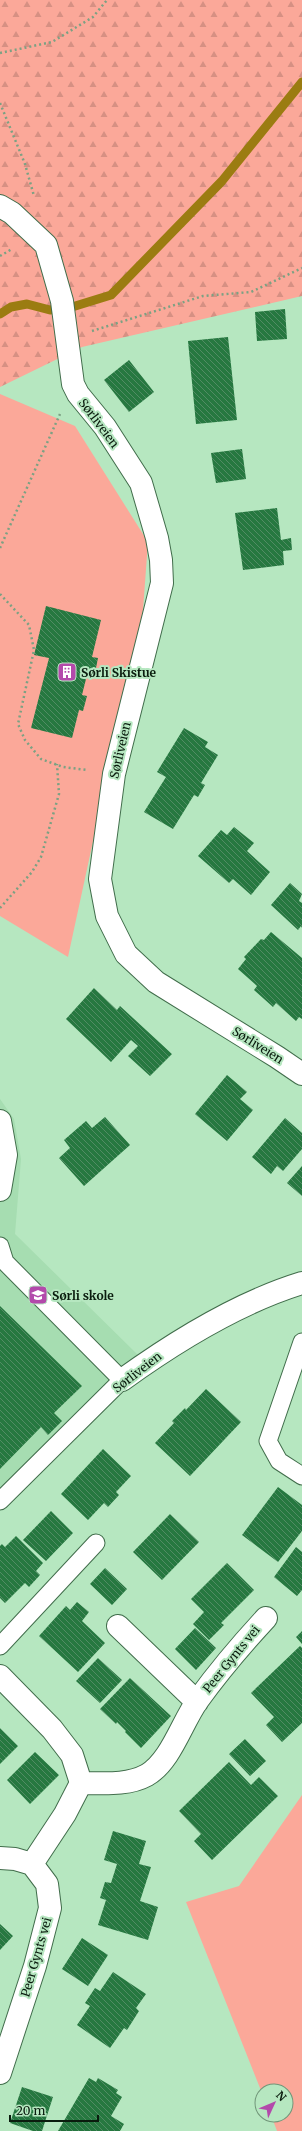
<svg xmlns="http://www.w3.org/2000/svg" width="302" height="2131" font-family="Merriweather,serif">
<defs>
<pattern id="forest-firs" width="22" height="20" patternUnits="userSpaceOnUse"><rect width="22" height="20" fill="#fba899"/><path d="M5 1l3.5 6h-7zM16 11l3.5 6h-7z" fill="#d69083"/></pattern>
<pattern id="building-back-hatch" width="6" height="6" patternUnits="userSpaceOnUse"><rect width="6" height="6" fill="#267840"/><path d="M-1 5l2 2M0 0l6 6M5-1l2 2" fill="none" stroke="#518c64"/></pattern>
</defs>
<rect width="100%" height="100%" fill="#b6e7c0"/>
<path fill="#a6ddb1" d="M0,1099L14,1119L21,1159L15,1234L138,1355L0,1494Z"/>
<path fill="#fba899" d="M0,394L75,426L148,542L143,610L68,957L0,916Z
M302,1795V2131H277L271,2115H286V2091H262V2093L186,1902L239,1886Z"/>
<path fill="url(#forest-firs)" d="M0,0H302V296L82,347L0,387Z"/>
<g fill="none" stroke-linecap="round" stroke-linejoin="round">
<path stroke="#9b7c11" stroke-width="9" d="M0,314L11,307L27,304L50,310L72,307L111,295L222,181L302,82"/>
</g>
<path fill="url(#building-back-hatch)" d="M285,309L287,339L257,341L255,312Z
M228,337L237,420L196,424L188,341Z
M129,360L154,392L129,412L104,380Z
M242,449L246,479L216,483L211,453Z
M277,508L281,540L291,538L292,550L283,551L284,565L243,570L235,513Z
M46,606L101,620L92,657L98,658L95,673L88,671L82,695L87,696L83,711L79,710L72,738L31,728L49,658L34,655Z
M184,728L208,742L205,747L218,755L201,783L205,785L198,797L194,795L173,829L144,812L166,777L157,772Z
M234,827L254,843L247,851L270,872L251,895L233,879L229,883L198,856L221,830L227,835Z
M290,883L302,894L299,901L302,903V928L301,926L298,930L271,905Z
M271,932L302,958V1019L299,1017L296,1021L276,1003L273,1007L254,990L257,986L238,969L246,959L244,957L261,939L264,940Z
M94,988L117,1010L120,1006L172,1054L150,1076L128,1056L138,1046L131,1040L111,1062L66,1019Z
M227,1075L247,1092L240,1099L253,1110L227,1141L195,1114Z
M105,1117L130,1145L84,1186L59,1158L70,1148L64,1140L86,1121L92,1128Z
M285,1118L302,1133V1149L283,1171L277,1166L271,1174L252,1157Z
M302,1166V1196L287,1183Z
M0,1306L82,1386L54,1413L62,1421L48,1435L41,1427L0,1469Z
M206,1389L241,1422L190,1476L155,1443L174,1423L172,1421L185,1408L186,1410Z
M103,1449L131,1476L116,1492L119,1495L108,1507L104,1503L88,1520L61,1494Z
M278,1487L302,1505V1531L278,1562L242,1535Z
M51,1511L73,1533L46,1561L23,1540Z
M170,1514L199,1542L162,1580L133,1552Z
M16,1536L43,1563L36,1571L40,1575L29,1587L25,1583L5,1603L0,1598V1546L2,1544L5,1547Z
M296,1547L302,1552V1590L297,1596L274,1577Z
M227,1563L254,1590L221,1623L224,1625L209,1640L193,1624L204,1612L191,1599Z
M105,1568L127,1589L112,1605L90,1584Z
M77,1602L89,1612L82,1621L105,1643L78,1672L39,1636L66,1606L70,1610Z
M195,1628L216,1648L196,1670L175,1649Z
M302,1631V1644L296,1637Z
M300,1646L302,1648V1723L282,1742L266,1725L274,1717L251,1693Z
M98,1658L122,1680L100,1703L76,1681Z
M130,1678L171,1716L141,1748L125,1732L126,1731L117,1722L116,1724L100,1709Z
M0,1728L18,1746L0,1764Z
M245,1739L266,1761L250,1776L229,1754Z
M35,1752L59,1775L30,1804L7,1780Z
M229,1762L251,1785L259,1777L278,1796L212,1860L194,1841L201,1834L179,1811Z
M113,1831L146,1841L139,1864L151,1867L140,1901L158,1907L148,1940L98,1925L106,1900L100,1898L105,1882L111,1883L117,1864L104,1860Z
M0,1924L13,1936L0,1950Z
M82,1938L108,1955L88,1986L62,1969Z
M113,1972L146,1994L136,2008L139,2011L127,2030L124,2028L110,2048L77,2025L90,2006L85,2003L95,1988L100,1991Z
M89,2078L96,2082L98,2078L118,2090L116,2093L122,2097L111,2116L124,2124L120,2131H58Z
M22,2087L53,2097L42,2131H33L10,2123Z"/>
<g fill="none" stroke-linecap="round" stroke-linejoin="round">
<g stroke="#416d4b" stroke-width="19">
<path id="service" d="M0,1246L5,1262L122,1380L0,1501
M302,1342L268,1441L279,1461L302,1476
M0,1646L96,1543"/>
</g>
<g stroke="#416d4b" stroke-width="24">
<path id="pedestrian" d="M0,1121L6,1155L0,1190"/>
</g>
<g stroke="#416d4b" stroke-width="24">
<path id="minor" d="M0,206L12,213L46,245L62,301L73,384L78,394L105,427L141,483L157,538L161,560L162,583L114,774L100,879L107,916L126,954L156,982L277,1057L302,1074
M122,1380C176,1341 237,1303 302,1283
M118,1626L197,1702
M0,1676L52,1729L72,1755L81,1783L65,1814L32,1864
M81,1783C102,1783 127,1786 147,1775C171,1761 182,1722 198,1700C219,1671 242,1644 266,1618
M0,1858L15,1859L32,1864
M0,2073L35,1966L50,1908L47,1884L32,1864"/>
</g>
<path stroke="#7ba183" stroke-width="2.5" stroke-dasharray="2 3" stroke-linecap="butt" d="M0,53L52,42L93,17L107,0
M0,103L25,164L34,196
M0,256L12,249
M92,331L203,296L251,292L302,268
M0,548L60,414
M0,594L29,625L34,650L18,724L25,740L41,759L63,767L87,770
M0,908L32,872L41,857L59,794L57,764"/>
<use href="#service" stroke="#fff" stroke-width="17"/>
<use href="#pedestrian" stroke="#fff" stroke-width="22"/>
<use href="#minor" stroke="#fff" stroke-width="22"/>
</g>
<defs>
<g id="building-square" transform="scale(1)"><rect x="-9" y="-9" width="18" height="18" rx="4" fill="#b349ab" stroke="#b6e7c0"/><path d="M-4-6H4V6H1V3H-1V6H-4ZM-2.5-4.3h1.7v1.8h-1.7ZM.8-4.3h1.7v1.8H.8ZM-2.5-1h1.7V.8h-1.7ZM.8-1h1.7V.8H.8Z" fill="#fff"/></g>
<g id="school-square" transform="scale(1)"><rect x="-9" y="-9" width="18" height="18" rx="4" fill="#b349ab" stroke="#b6e7c0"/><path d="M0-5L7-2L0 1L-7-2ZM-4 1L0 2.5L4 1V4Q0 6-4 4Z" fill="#fff"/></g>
</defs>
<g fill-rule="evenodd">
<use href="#building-square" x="67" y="672"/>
<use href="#school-square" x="38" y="1295"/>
</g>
<g text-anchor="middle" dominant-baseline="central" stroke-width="4" stroke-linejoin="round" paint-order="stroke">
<g font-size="12" fill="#0a1c0e" stroke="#b6e7c0">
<text transform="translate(99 423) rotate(53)">Sørliveien</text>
<text transform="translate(120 750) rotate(-77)">Sørliveien</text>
<text transform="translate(258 1045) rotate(32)">Sørliveien</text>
<text transform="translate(137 1372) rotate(-38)">Sørliveien</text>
<text transform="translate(231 1659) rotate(-51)">Peer Gynts vei</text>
<text transform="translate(36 1957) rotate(-74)">Peer Gynts vei</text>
</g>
<g font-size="12" font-weight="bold" fill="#0a1c0e" stroke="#b6e7c0" text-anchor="start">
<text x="81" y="672">Sørli Skistue</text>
<text x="52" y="1295">Sørli skole</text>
</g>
</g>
<g transform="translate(274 2103) rotate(46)"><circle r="19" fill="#b6e7c0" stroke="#719679"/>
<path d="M0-3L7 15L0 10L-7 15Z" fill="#b349ab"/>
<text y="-6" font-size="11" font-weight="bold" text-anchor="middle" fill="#0a1c0e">N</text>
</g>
<path d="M10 2115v6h88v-6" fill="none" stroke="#0a1c0e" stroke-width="2"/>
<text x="16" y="2115" font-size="12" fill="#0a1c0e" stroke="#b6e7c0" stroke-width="3" paint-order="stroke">20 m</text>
</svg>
